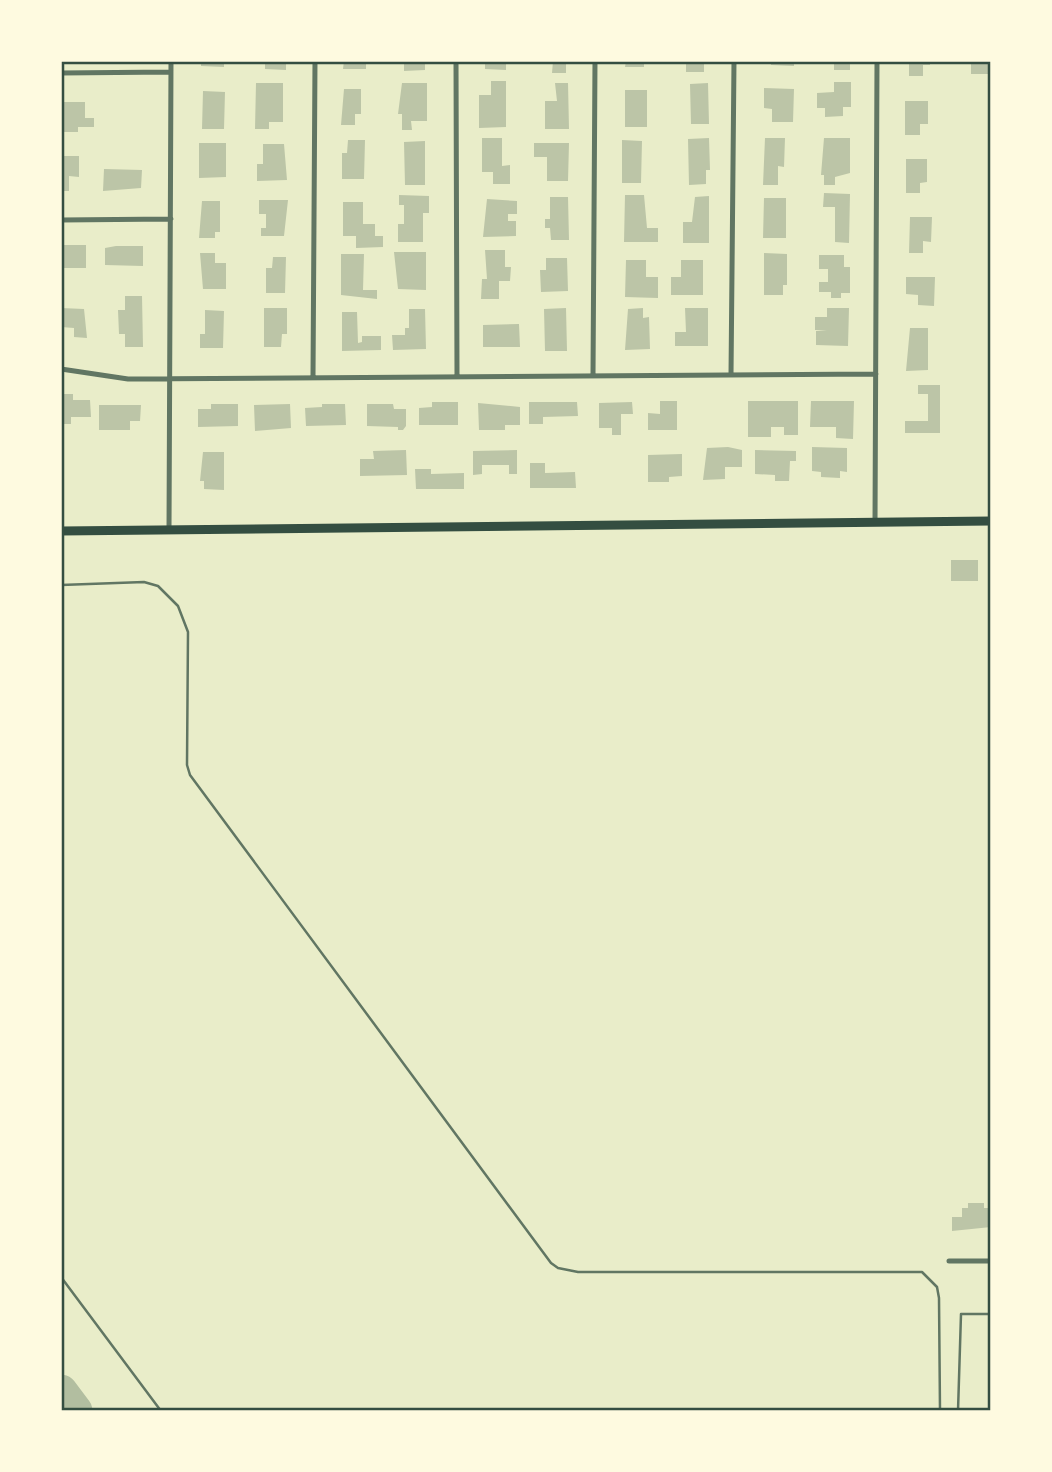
<svg xmlns="http://www.w3.org/2000/svg" width="1052" height="1472" font-family="'Sofia Sans Condensed',sans-serif">
<rect width="100%" height="100%" fill="#e9edc9"/>
<g fill="none" stroke-linecap="round" stroke-linejoin="round">
<path stroke="#b2bea0" stroke-width="33" d="M61,1391L76,1411"/>
</g>
<path fill="#bcc5a7" d="M201,61H224V67L201,66Z
M265,61H286V70L265,69Z
M344,61H366V69H343Z
M404,61H425V70L404,71Z
M485,61H506V70L485,69Z
M553,61H566V73H552Z
M626,61H644V67H625Z
M686,61H704V72H686Z
M771,61H794V66L771,65Z
M834,61H850V70H834Z
M909,61H930V65H923V76H909Z
M971,61H991V74H971Z
M491,81H506V127L479,128V95H491Z
M834,82H851V107H843V116L825,117V108H817V93L834,92Z
M256,83H283V122H269V129H255Z
M402,83H427V121H411L412,130H402V114H398Z
M555,83H568L569,129H545V101H557Z
M708,83L709,124H691L690,84Z
M764,88L794,89L793,122H772V109L764,108Z
M344,89H361V114H355V125H341Z
M625,90H647V127H625Z
M203,91L225,92L224,129H202Z
M905,101H928V124H920V135H905Z
M61,102H85V118H94V127H78V132H64Z
M482,138H502V166L510,165V184H493V172H482Z
M709,138L710,170H706V184L689,185L688,139Z
M765,138H785L784,167L778,166V185H763Z
M824,138H850V173L835,177V185H824V175H821Z
M348,140H365L364,179H342V153H347Z
M622,140L642,141L641,183H622Z
M425,141V185H405L404,142Z
M199,143H226V177L199,178Z
M534,143H569L568,181H547V157H534Z
M263,144H284L287,180L257,181V164H263Z
M61,156H79V177L69,176V191H61Z
M906,159H927V182L920,183V193H906Z
M104,169L142,170L141,188L103,191Z
M824,193L850,194L849,243L835,242V207H823Z
M399,195L429,196V213H423V242H398V224H404V205H399Z
M625,195H644L647,228H658V242H624Z
M709,196V243H683V222H692L695,197Z
M550,197H568L569,240H551L550,228H545V219H550Z
M764,198H786V238H763Z
M487,199L517,201V214H508V221H516V236L483,237Z
M259,200H288L284,236H261V228H266V214H259Z
M202,201H220V232H215V238H199Z
M343,202H363V224H375V236H383V247L356,248V236H343Z
M910,217H932L931,242L923,241V253H909Z
M61,245H86V268H61Z
M116,246H143V266L105,265V248Z
M485,250H505V267H511L510,281H499V299H481L482,279H487Z
M394,252H426V290L398,289Z
M200,253H215V263H226V289H203Z
M764,253L787,254V285H783V295H764Z
M341,254H364L363,290H377V299L341,295Z
M819,255H844V267H850V293H841V298H831V292H819V282H828V269H819Z
M273,257H286L285,293H266V268H272Z
M546,258H567L568,291L541,292L540,270H546Z
M626,260H646V277H658V298L625,297Z
M681,260H703V295H671V277H681Z
M906,277H935L934,306L918,305V295L906,294Z
M125,296H142L143,347H125V334H119L118,310H125Z
M61,308L84,309L87,338L74,337V328L61,327Z
M264,308H287V334H282L281,347H264Z
M566,308L567,351H545L544,309Z
M643,308V318L649,317L650,349L625,350L628,309Z
M685,308H708V346H675V332H686Z
M827,308H849L848,346L816,345V331L827,330H815V317H827Z
M409,309H425L426,349L393,350L392,335H405V328H409Z
M205,310L224,311L223,348H200V334H205Z
M342,312H357L358,343L362,342V336H381V350L342,351Z
M519,324L520,347H483V325Z
M910,328H928V370L906,371Z
M918,385H940V433H905V421H928V394H918Z
M61,394H73V400H90L91,417H71V424H61Z
M660,401H677V430H648V413L660,414Z
M748,401H798V435H784V427H771V437H748Z
M811,401H854L853,439L836,438V427H810Z
M432,402H458V425H419V408L432,407Z
M529,402H577L578,416L543,417V424H529Z
M632,402L633,414H621V435H612V428H599V403Z
M478,403L520,407V425H505V430H479Z
M211,404H238V426L198,427V409H211Z
M290,404L291,428L255,431L254,405Z
M322,404H345L346,425L306,426L305,408L322,407Z
M367,404H393L394,409H406V426L403,430H398V427L367,426Z
M99,405H141L140,421H130V430H99Z
M728,447L742,450V467H725V479L703,480L707,448Z
M812,447L847,448V472L840,471V478L821,477V472L812,471Z
M406,450L407,475L360,476V459H374L373,451Z
M517,450V474H509V465H482V474L473,475V451Z
M755,450L796,451V461H790L789,481H775V475L755,474Z
M203,452H224V490L204,489V481H200Z
M682,454V476L669,477V482H648V455Z
M530,463H545V473L575,472L576,488H530Z
M415,469H431V474L464,473V489H416Z
M951,560H978V581H951Z
M968,1203H984V1208H991V1227L952,1231V1217H962V1208H968Z"/>
<g fill="none" stroke-linecap="round" stroke-linejoin="round">
<path stroke="#617663" stroke-width="2.5" d="M61,585L144,582L158,586L178,606L188,632L187,765L190,775L551,1263L558,1268L578,1272H922L937,1287L939,1298L940,1411
M61,1277L161,1411
M958,1411L961,1314H991"/>
<path stroke="#617663" stroke-width="5" d="M456,61L457,377
M61,73L171,72
M61,220L171,219
M61,369L128,379L876,374
M731,375L734,61
M593,376L595,61
M313,377L315,61
M875,523L877,61
M169,530L171,61
M949,1261H991"/>
<path stroke="#344e41" stroke-width="9" d="M61,531L991,521"/>
</g>
<rect width="1052" height="1472" fill="none" stroke="#fefae0" stroke-width="126"/>
<rect x="63" y="63" width="926" height="1346" fill="none" stroke="#344e41" stroke-width="2.5"/>
</svg>
